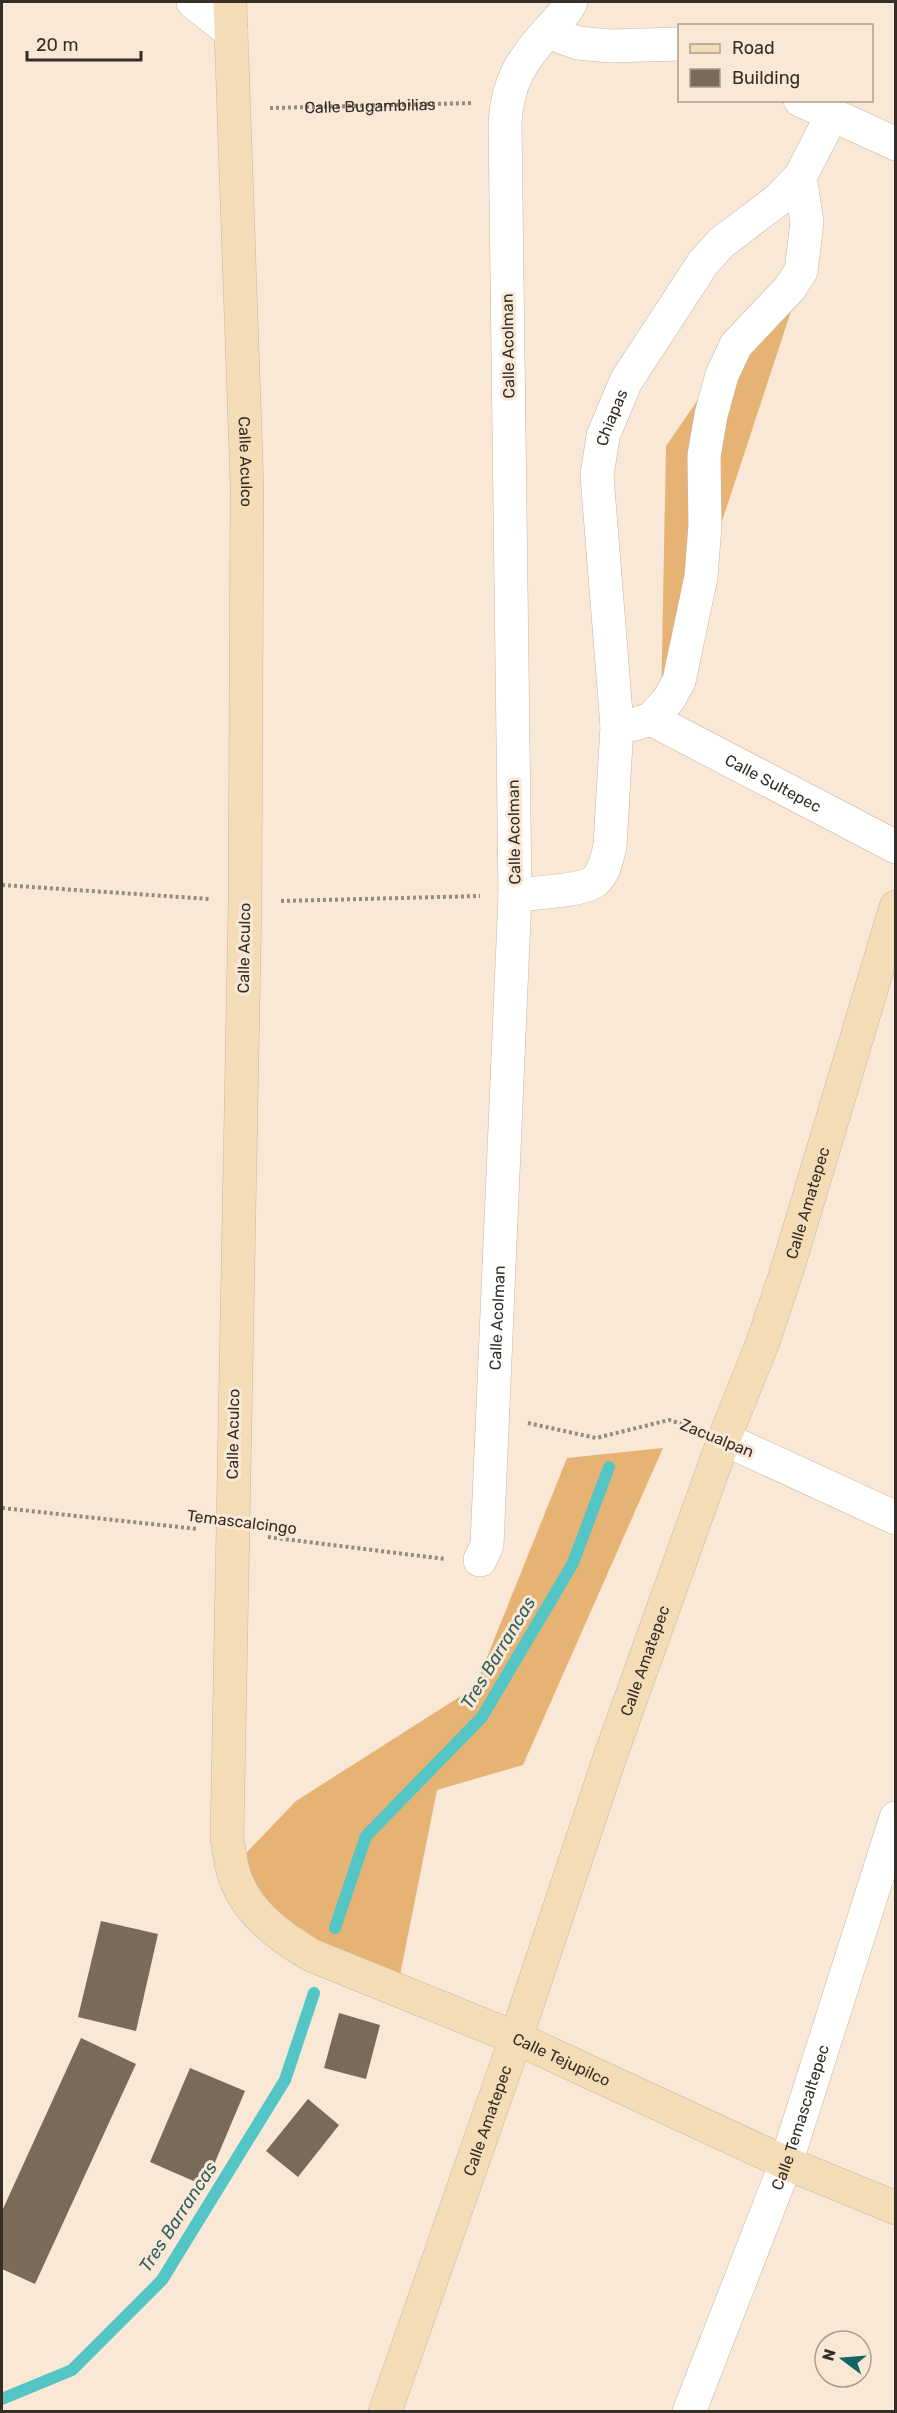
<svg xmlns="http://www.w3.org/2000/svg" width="897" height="2413" font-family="Rubik,sans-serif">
<rect width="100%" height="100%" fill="#f9e8d5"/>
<path fill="#e7b374" d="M820,223L661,707L666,446Z
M663,1448L523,1765L437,1790L396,1995L291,1931L227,1873L296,1801L475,1687L567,1458Z"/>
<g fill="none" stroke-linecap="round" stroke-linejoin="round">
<path stroke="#54c5c5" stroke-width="12" d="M335,1928L366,1836L482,1717L573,1563L609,1467
M2,2399L72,2370L162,2280L285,2080L314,1993"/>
</g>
<path fill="#796a59" d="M101,1921L158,1934L136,2031L78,2017Z
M339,2013L380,2025L366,2079L324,2068Z
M81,2038L136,2064L35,2284L2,2269V2211Z
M190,2068L245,2091L205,2186L150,2162Z
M308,2099L339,2125L298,2177L266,2151Z"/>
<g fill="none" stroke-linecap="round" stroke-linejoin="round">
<g stroke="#c5b5a3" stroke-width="34">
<g id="street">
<path d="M193,2L231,32"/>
<path d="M548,32L578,43L610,46L680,44"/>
<path d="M800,100L896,144"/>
<path id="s2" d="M651,719L896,847"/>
<path d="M617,726L635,724L651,719L669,699L679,681L701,577L705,525L704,456L711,415L722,375L736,345L790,288L801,271L807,222L800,177"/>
<path id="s3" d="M515,895C532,893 583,891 595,881C605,872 607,858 610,846L617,726L597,476L603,436L626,381L703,263L721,243L779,199L800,177L832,115"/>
<path d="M724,1439L896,1518"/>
<path id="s4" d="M480,1560L487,1545L515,895L505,122C508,81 521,61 548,31C557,21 566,13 571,2"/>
<path id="s5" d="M689,2412L786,2163L896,1818"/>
</g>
</g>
<g stroke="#c5b5a3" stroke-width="34">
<g id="secondary">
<path id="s6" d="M230,2L247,486L245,902L227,1838C229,1849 230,1860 233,1871C244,1910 277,1935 311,1955L516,2038L786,2163L896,2208"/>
<path id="s7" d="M385,2412L516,2038L611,1754L724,1439L763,1342L788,1267L896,907"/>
</g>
</g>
<g stroke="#968a7d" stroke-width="4" stroke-dasharray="3 3" stroke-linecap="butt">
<path id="s1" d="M270,108L473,103"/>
<path d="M2,885L210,899"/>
<path d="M281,901L480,896"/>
<path d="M528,1423L596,1438L669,1420L689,1426"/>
<path d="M2,1508L198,1529"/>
<path d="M268,1537L445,1559"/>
</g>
<use href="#street" stroke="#fff" stroke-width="33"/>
<use href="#secondary" stroke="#f4ddb6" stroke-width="33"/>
</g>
<g text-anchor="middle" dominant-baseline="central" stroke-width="6" stroke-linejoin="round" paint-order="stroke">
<g font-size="16" fill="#352e27" stroke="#f9e8d5">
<text stroke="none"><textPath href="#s1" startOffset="100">Calle Bugambilias</textPath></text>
<text transform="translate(508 346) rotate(-91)">Calle Acolman</text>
<text stroke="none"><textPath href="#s3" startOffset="552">Chiapas</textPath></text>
<text stroke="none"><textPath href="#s6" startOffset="460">Calle Aculco</textPath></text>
<text stroke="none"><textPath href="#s2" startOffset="138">Calle Sultepec</textPath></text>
<text transform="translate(514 832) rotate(-91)">Calle Acolman</text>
<text transform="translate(244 948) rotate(-89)">Calle Aculco</text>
<text stroke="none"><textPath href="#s7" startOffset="1281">Calle Amatepec</textPath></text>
<text stroke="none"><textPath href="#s4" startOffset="244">Calle Acolman</textPath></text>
<text transform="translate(233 1434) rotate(-89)">Calle Aculco</text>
<text transform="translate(717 1438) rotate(22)">Zacualpan</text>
<text transform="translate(242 1522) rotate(7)">Temascalcingo</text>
<text stroke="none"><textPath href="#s7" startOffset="795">Calle Amatepec</textPath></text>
<text stroke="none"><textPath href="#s6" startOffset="2259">Calle Tejupilco</textPath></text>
<text stroke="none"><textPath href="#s5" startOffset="315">Calle Temascaltepec</textPath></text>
<text stroke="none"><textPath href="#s7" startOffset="309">Calle Amatepec</textPath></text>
</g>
<g font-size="18" font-style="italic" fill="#2f6060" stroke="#f9e8d5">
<text transform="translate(498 1653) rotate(-59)">Tres Barrancas</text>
<text transform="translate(178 2217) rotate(-57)">Tres Barrancas</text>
</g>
</g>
<rect width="897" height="2413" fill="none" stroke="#352e27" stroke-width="6"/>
<rect x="678" y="24" width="195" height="78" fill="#f9e8d5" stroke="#ab9e8f" stroke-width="1.5"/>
<rect x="690" y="44" width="30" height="9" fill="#f4ddb6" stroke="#ab9e8f" stroke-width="1.5"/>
<text x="732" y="54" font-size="18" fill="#352e27">Road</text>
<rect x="690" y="69" width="30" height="18" fill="#796a59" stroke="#ab9e8f" stroke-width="1.5"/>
<text x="732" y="84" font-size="18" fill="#352e27">Building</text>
<g transform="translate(843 2359) rotate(286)"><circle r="28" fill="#f9e8d5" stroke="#ab9e8f" stroke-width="1.5"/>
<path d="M0-4.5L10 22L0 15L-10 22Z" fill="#146464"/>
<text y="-9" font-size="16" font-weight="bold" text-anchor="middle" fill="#352e27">N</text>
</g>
<path d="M27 51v9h114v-9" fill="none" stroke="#352e27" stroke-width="3"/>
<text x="36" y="51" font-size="18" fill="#352e27" stroke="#f9e8d5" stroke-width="4.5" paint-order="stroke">20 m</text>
</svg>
